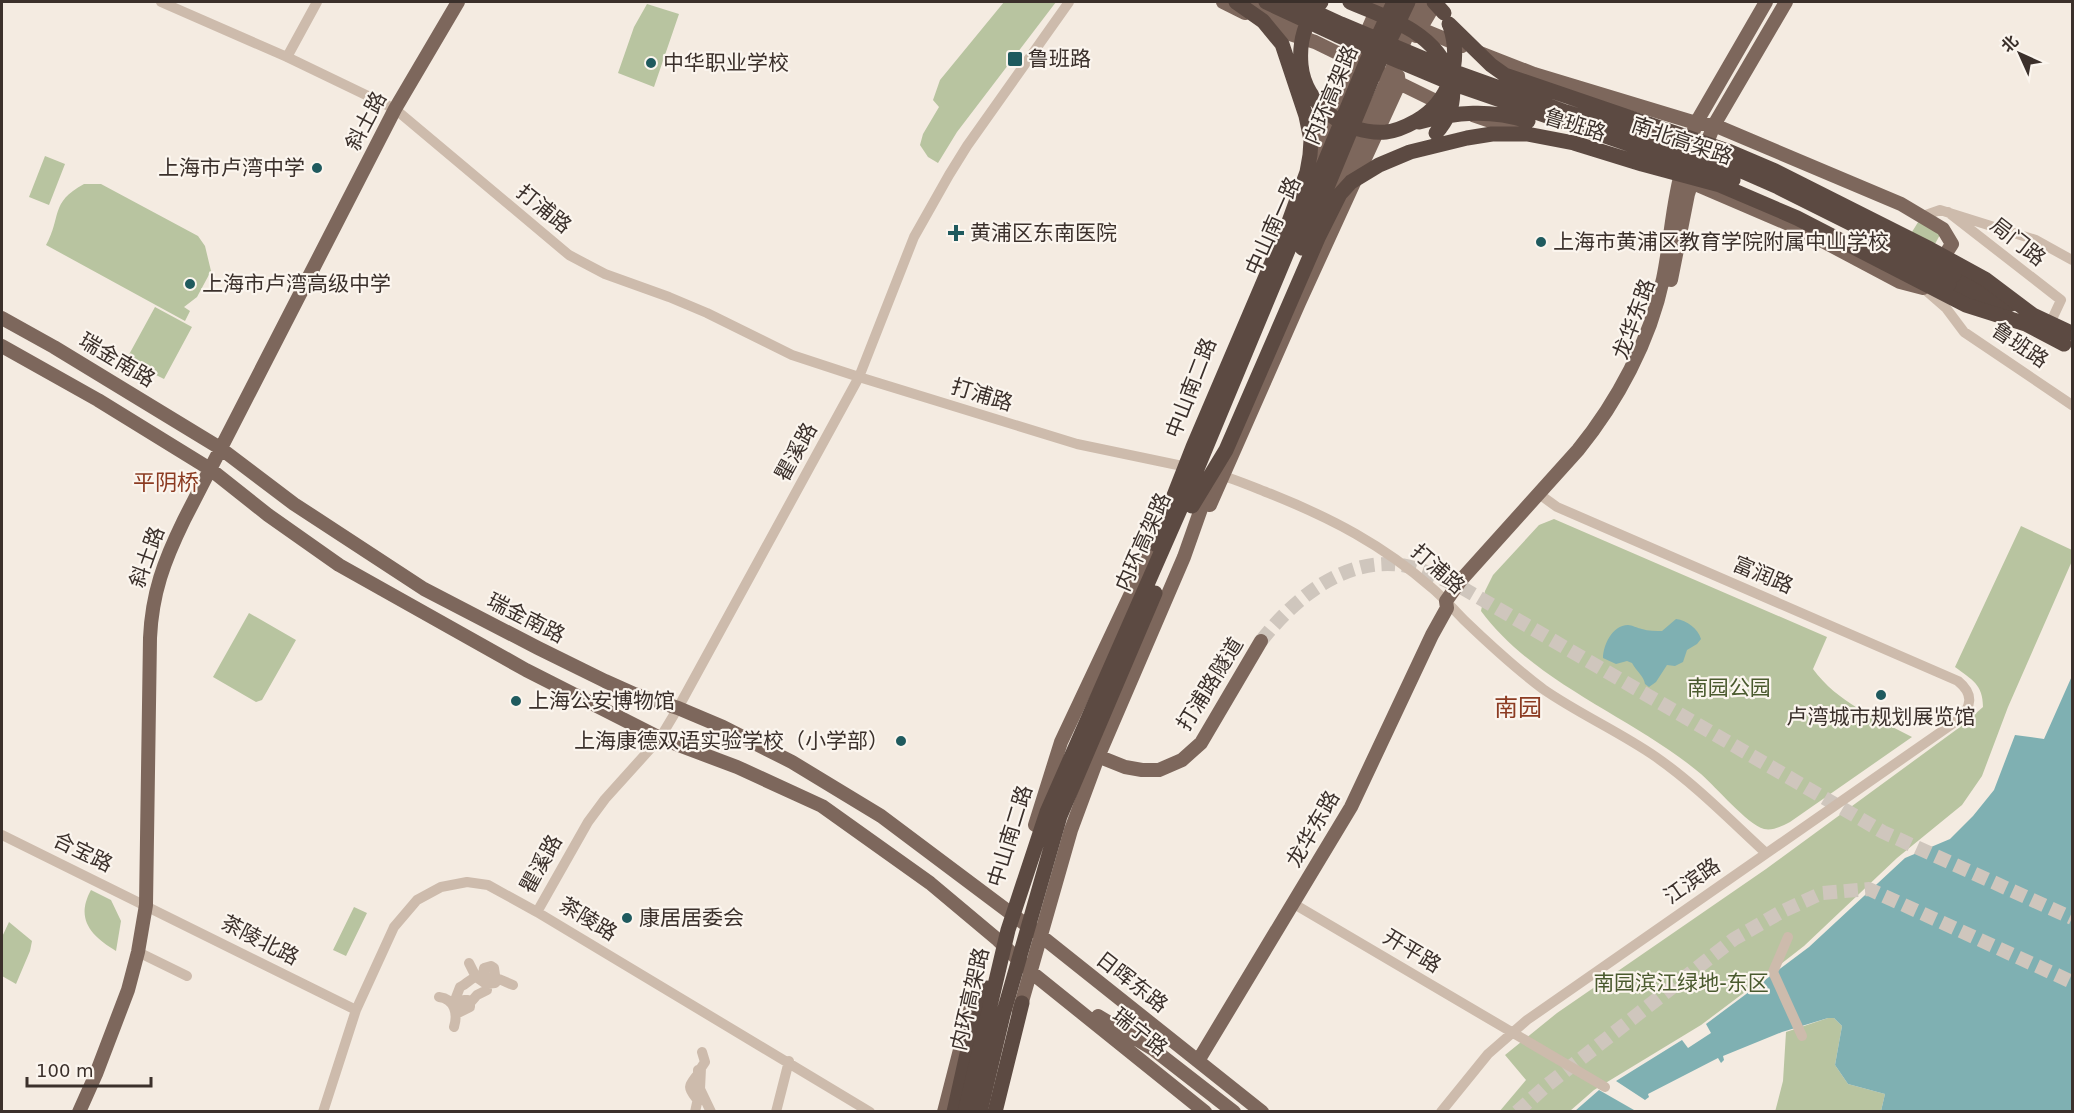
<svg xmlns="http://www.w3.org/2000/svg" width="2074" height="1113" font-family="'DejaVu Sans','Noto Sans SC',sans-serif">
<rect width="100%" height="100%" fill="#f4ebe1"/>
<path fill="#b8c4a0" d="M1004,2H1056L957,132L938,163L928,157L920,145L923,134L939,107L933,100L940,80Z
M647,4L679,14L654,87L618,73L634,27Z
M45,156L65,164L49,205L29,197Z
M84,184H101L198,236L205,246L211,271L197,297L184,307L190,311L185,321L46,245C62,217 49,203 84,184Z
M1920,219L1941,233L1914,282L1889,269Z
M155,307L192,327L164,379L126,360Z
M1554,519L1827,637L1813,669C1837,702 1876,718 1912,737L1790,822C1782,826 1773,831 1764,829C1747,824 1716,787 1701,774C1632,716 1536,685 1481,611L1485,591L1493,575L1539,525Z
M2021,526L2072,550V561L2008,707L1982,776L1962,805L1897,858L1804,946L1745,992L1701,1025L1594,1090L1570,1111L1499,1112L1526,1080L1505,1055L1557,1013L1766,869L1960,727L1983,707C1983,684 1972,680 1955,667Z
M249,613L296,640L262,700L256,702L213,677Z
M91,890L111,900L121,921L116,951C91,936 75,919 91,890Z
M354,907L367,913L346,956L333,950Z
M9,922L32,941L30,951L16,984L2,976V937Z
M1828,1018H1834L1842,1026L1835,1065L1848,1084L1885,1094L1881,1111L1775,1112L1783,1081L1786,1032Z"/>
<path fill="#7fb0b2" d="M1676,619C1687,620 1698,629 1701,639L1697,644L1687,650L1683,662L1675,666L1667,665L1656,682L1649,687L1645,684C1644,676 1636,671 1632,663L1627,661L1616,664L1603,658C1603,646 1612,625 1628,625C1632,625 1637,628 1642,629C1648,631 1656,631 1662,631Z
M2072,676V1111H1881L1885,1094L1848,1084L1835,1065L1842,1026L1834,1018H1828L1782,1032L1723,1056L1724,1060L1721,1063L1718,1058L1648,1094L1649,1097L1645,1100L1616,1081L1682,1040L1688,1048L1711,1033L1706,1024L1809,947L1905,858L1950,839L1973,816L1994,790L2015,735L2044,739Z
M1599,1090L1634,1110L1632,1112L1575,1111Z"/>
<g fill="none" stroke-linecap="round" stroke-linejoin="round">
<path stroke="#cfc6bd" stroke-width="14" stroke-dasharray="14 7" stroke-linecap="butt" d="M1261,641C1295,598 1344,557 1402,565C1421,568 1441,579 1459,586L1883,832L2072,918
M1517,1112L1546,1086L1734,939L1781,912L1822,893L1869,889L2072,982"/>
<path stroke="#cdbbac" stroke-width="10" d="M161,2L287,57L395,109L569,255L605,274L669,297L707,313L792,355L859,377L1077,444L1192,468
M287,57L317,2
M1948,212L2061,300L2047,330
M1923,216L1940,210L2036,240L2072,260
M1923,288L1946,308L1964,332L2072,405
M1216,474C1235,479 1253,487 1271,494C1331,518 1383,545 1432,588C1444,598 1453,609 1464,620C1489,644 1515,668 1543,689C1579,714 1620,732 1656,757C1696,785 1730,820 1766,853
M2,835L356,1010
M1294,904L1605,1087
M537,912L588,822L605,799L660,738L678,708L859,377L914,237L949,175L967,146L1069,2
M1788,937L1773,972L1802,1036
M138,952L187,976
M483,974L489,978L495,975L494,968L491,966L484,968L483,974L476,977L486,984L495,983L499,979L513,985
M439,997C455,999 458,1014 454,1027
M451,1002L455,1000L460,987C467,984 469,979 476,977L469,963
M470,1003L477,995L487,990L486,984
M456,1014L470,1007V1003L468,1000H464L461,1002L460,1006L463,1009
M700,1089L711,1112
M696,1098C686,1086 690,1085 698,1074V1070
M323,1112L356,1010L394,927L417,900L441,887L467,882L488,885L537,912L870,1112
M695,1112L700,1089L701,1068L705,1062L702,1052
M776,1112L789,1061
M1441,1112L1488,1054L1527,1020L1958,720C1972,707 1974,694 1958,681L1557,507L1539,494"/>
<path stroke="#7d675c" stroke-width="14" d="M1223,2L1245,13
M1250,2L1287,22L1306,36
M1265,23L1284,32L1315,42L1446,106
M1411,25L1462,46
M1416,36L1436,2
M1480,53L1534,74L1696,123L1714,125L1901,204L1943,229L1952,244L1939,264
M1473,115L1523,132
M1694,130L1696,123L1766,2
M1703,153L1714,125L1786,2
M1311,161L1380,2
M1693,183L1798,228L1900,282L1923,288L1925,286
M1335,197L1422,2
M1671,280L1688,194L1694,176
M2,318L54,347L220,448L294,504L424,589L538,648L605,681L634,694L678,708L723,727L792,762L881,816L1041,936L1262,1112
M2,346L98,400L210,469L268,515L339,565L526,670L660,738L737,767L822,806L930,883L998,940L1031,972L1205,1112
M1210,505L1299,303L1399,84L1398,76
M1090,753L1125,767L1142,770H1159L1182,760L1201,743L1261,641
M1035,825L1061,742L1159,534
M1019,1012L1071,830L1098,757L1184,557L1208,489
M1098,1016L1153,1049L1234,1112
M1198,1061L1351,807L1432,635L1447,608L1446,601L1461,580L1578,450C1617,402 1650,341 1663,279C1671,241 1672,203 1683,166
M79,1112L96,1074L128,990L138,952L146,905L150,638C152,593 164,561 184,520L395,109L458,2
M944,1112L972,1003L983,989"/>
<path stroke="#5c4a42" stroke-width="15" d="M1954,275L2012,304
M1949,284L2005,313
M954,1112L976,1014L987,988
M995,1112L1022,1003"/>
<path stroke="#5c4a42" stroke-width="15" d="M1266,2L1337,35L1451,83L1733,180
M1293,2L1341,24L1455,72L1566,112L1721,162L1778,187L1954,275
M1321,2C1305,19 1299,42 1301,65C1305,105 1346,135 1386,132C1396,131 1407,126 1416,121C1450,102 1462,62 1450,26
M1350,2C1371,11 1394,19 1413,31C1450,55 1468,97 1436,133
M1434,2L1444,13
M1449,24L1491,65L1505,75L1728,151L1775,171L1930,249L1985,279L2033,315L2071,333
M1419,122C1456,112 1490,109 1528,121
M1864,242L1949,284
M1302,248L1376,69L1408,2
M1192,506L1226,450L1318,238L1340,194L1351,182L1379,165L1410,152L1467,138L1492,134H1527L1574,143L1642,164L1720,185L1797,218L1966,305L2026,324L2064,344
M1155,544L1193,447L1287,227L1307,172L1310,155L1311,140L1306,116L1282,44L1263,21L1236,2
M965,1112L1008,930L1047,812L1182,505L1366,63L1394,2
M980,1112L1003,1015L1060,816L1155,593"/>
</g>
<g fill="#1f5a5e" stroke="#fbf5ee" stroke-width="2">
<rect x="1007" y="51" width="16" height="16" rx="3"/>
<circle cx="651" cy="63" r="6"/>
<circle cx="317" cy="168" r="6"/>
<path d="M953 224h6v6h6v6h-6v6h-6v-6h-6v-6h6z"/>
<circle cx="1541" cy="242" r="6"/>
<circle cx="190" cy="284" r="6"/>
<circle cx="1881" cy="695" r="6"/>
<circle cx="516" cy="701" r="6"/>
<circle cx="901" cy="741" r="6"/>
<circle cx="627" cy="918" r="6"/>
</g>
<g text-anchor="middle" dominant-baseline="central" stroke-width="4.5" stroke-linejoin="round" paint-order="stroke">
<g font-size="21" fill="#3b302b" stroke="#fbf5ee" text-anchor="start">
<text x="1028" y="59">鲁班路</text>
<text x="663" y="63">中华职业学校</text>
<text x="305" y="168" text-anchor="end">上海市卢湾中学</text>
<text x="970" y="233">黄浦区东南医院</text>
<text x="1553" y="242">上海市黄浦区教育学院附属中山学校</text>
<text x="202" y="284">上海市卢湾高级中学</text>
<text x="528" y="701">上海公安博物馆</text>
<text x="1881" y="717" text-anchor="middle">卢湾城市规划展览馆</text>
<text x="889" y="741" text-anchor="end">上海康德双语实验学校（小学部）</text>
<text x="639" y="918">康居居委会</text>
</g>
<g font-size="21" fill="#3b302b" stroke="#fbf5ee">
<text transform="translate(1331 95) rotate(-67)">内环高架路</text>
<text transform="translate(366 121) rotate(-62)">斜土路</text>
<text transform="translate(1575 125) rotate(17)">鲁班路</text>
<text transform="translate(1682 141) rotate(19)">南北高架路</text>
<text transform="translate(544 209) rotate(39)">打浦路</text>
<text transform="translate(1273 226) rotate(-66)">中山南一路</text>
<text transform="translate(2018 242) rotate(38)">局门路</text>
<text transform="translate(1634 319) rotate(-70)">龙华东路</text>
<text transform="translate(2020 345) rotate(34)">鲁班路</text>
<text transform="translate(117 360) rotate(31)">瑞金南路</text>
<text transform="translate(1191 388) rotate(-69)">中山南二路</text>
<text transform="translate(982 395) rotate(17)">打浦路</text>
<text transform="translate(796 452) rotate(-61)">瞿溪路</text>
<text transform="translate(1143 542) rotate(-66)">内环高架路</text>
<text transform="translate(147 557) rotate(-70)">斜土路</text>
<text transform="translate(1438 569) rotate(41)">打浦路</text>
<text transform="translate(1763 575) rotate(23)">富润路</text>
<text transform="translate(526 618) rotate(27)">瑞金南路</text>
<text transform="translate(1210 684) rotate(-58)">打浦路隧道</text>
<text transform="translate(1313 829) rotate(-60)">龙华东路</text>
<text transform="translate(1010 836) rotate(-73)">中山南二路</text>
<text transform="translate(83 852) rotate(26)">合宝路</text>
<text transform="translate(541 864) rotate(-61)">瞿溪路</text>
<text transform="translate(1692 881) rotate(-35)">江滨路</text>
<text transform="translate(588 919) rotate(31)">茶陵路</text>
<text transform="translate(260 940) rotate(27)">茶陵北路</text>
<text transform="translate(1412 951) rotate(31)">开平路</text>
<text transform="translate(1132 982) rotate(38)">日晖东路</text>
<text transform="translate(970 999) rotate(-77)">内环高架路</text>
<text transform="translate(1140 1032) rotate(38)">瑞宁路</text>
</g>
<g font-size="21" fill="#4a5a2e" stroke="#fbf5ee">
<text x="1729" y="688">南园公园</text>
<text x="1681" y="983">南园滨江绿地-东区</text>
</g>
<g font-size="22" fill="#8c3b22" stroke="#fbf5ee">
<text x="166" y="482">平阴桥</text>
</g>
<g font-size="24" fill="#8c3b22" stroke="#fbf5ee">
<text x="1518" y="708">南园</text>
</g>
</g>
<rect width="2074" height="1113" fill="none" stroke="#3b302b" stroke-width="6"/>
<g transform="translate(2020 54) rotate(315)" stroke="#fbf5ee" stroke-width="4.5" paint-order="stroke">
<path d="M0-4.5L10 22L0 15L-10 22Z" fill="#3b302b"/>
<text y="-9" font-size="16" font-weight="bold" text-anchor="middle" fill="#3b302b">北</text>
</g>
<path d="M27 1077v9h124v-9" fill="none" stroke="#3b302b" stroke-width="3"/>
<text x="36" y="1077" font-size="18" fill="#3b302b" stroke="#fbf5ee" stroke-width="4.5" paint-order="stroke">100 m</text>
</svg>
